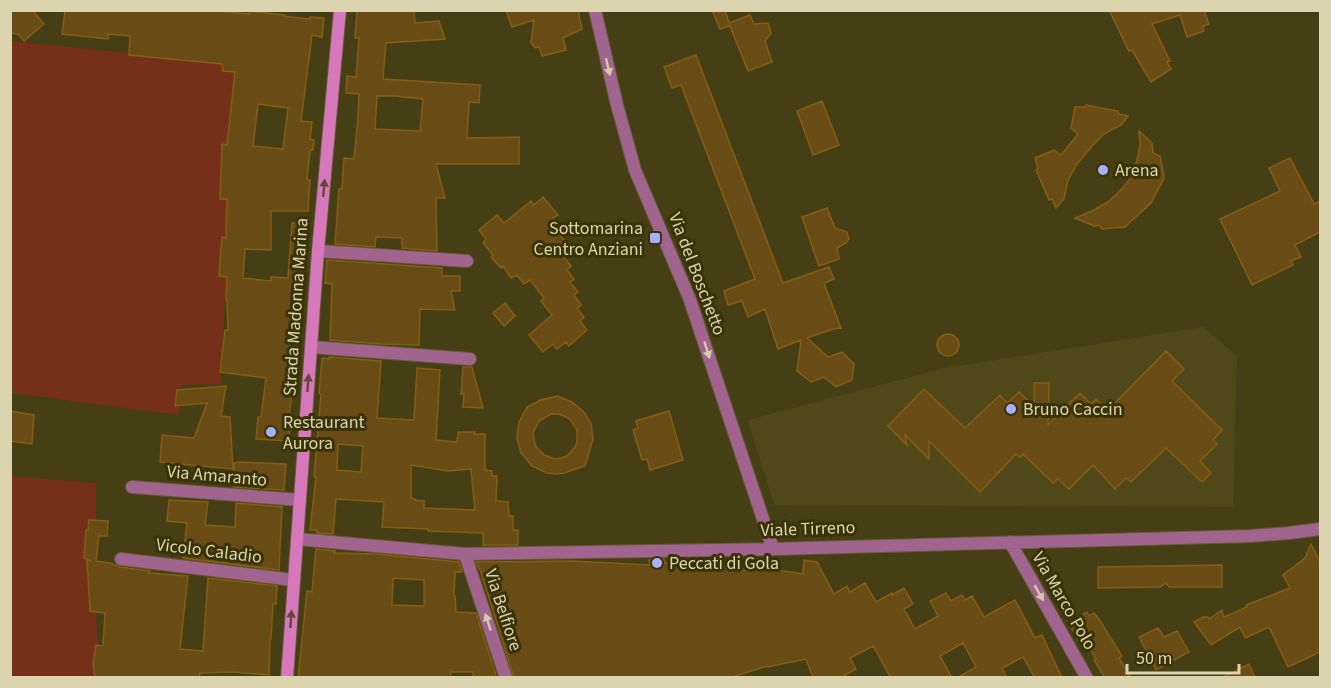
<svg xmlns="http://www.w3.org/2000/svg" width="1331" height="688" font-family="'Source Sans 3',sans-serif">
<rect width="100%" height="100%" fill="#463e15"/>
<path fill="#504819" d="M1203,327L1237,356L1233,507L774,505L748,420L945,368Z"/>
<path fill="#763019" d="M11,41L236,64L221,384L183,385L179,415L11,393Z
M10,476L96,483V620L101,677H11Z"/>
<path fill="#694c15" stroke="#845e12" stroke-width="1.5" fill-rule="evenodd" d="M10,10H32L44,24L24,41L18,34L10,33Z
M65,10H208L249,14L250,11L284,15V16L309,19L310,17L324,18L322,37L312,35L301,121L312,122L310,139L314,140L313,150H310L307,180H310L308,211H271V250L245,249L243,278L271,281V277L288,278L292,223H303L298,343L289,418H290L289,441L256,439L258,417H261L266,378L220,372L225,330H228L227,300H226L227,277L219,276L222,237L226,238L227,199H220L222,144L227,145L235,72L223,71L222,64L129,55L130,36L108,34V39L62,34ZM258,104L288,108L283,149L253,146Z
M357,10L414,11L415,23L439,21L445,39L386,43L383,79L480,85L479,103L469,102L467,138L519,137V164H436L445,198H436L437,251L402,248V238L376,237L375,247L335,244L339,189H342L344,158L354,159L358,118L359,94L346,93L347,76L356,77L359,38H355ZM377,96H396L423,99L420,131L375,129Z
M506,10H578L582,29L563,38L566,50L542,56L539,47L535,48L531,43L534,20L512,27Z
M712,10H725L729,23L750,15L754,24L768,23L771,33L765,41L772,62L748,71L730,26L720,29Z
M1109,10H1204L1209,24L1203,26L1204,31L1187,37L1180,15L1152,24L1170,61L1167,62L1171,69L1151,82L1132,50L1129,51Z
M696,55L783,283L829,267L834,279L824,283L841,328L833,329L807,338L828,357L842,352L854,364L852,380L836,387L824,377L811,382L797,371L801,340L778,349L765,309L748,317L742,301L728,305L724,291L755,279L681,85L672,88L664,67Z
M822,101L839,145L813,155L797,111Z
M1086,105L1118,111V114L1128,116L1121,125L1104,134L1093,145L1077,164L1068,180L1064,199L1056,208L1052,199L1049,200L1036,170L1038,169L1035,158L1054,150L1061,155L1078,134L1071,128L1075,107H1086Z
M1139,131L1152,143L1153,153L1160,156L1163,171L1164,178L1151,203L1125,227L1102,229L1099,225L1094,226L1075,218L1092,211L1108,202L1120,191L1126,184L1131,177L1137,160L1140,146Z
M1290,158L1314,204L1320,201V232L1295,245L1301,257L1291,261L1293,265L1252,285L1220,219L1280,191L1269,168Z
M543,197L558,215L553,218L561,227L557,231L564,240L560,244L567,253L563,256L571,266L567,270L574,279L570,282L578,292L574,295L581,305L577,308L584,317L580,321L587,330L569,346L566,342L557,349L553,344L543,352L529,335L552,315L541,301L544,298L530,280L524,284L517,275L511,278L503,266L501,268L491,257L493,255L483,243L486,239L479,230L497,215L504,223L531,201L534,205Z
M827,208L835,228L847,232L849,239L846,243L837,248L839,259L819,266L802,217Z
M327,260L442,268V276H460V291H451L455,310L420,309L419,345L382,344L330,340L332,284L325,283Z
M505,303L515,316L504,326L493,313Z
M937 345a11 11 0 1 1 22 0a11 11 0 1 1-22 0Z
M1166,351L1184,369L1172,381L1222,430L1213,440L1217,444L1200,461L1211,473L1202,482L1166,448L1131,482L1126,478L1115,489L1093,465L1069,489L1058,479L1053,483L1023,454L1020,457L1016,454L980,492L929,441V459L905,435L907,445L888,426L924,389L965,428L1000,395L1007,403L1019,392L1034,406V383H1049L1048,425L1080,393L1091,404L1096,399L1107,411Z
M329,357L381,361L377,418L414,420L417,368L440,370L436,440L457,442L458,432H475L474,434H485V470L492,471V476H497L496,501L508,502L509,516H513V530H518V545H483V533L428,531V529L382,527L384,502L336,499L333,534L317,533V530H310L316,477H314L321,394L319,393L322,358L329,359ZM338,444L363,446L361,472L337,470ZM411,465L448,471L471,469L475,510L424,508V501L415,500V499L411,498Z
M463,367H472L483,408L463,407L464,394H461Z
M226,386L221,416L230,417L233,469L160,462L162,435L194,438L207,403L175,406L177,390Z
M557,396L572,402L584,412L591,424L593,439L585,466L564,473L556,474L547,473L532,466L521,453L517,438L519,422L527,407L541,400ZM551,414H558L564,416L570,419L577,430V442L575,447L567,456L561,458L555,459L544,455L536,447L534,440L533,433L539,421Z
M10,411L34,415L32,444L10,441Z
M669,411L683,460L650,470L647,459L642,460L633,430L638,428L636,421Z
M239,462L286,464L284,490L234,487V463Z
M169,500L208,502L205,525L235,527L236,503L282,507L279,570L183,558L187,523L167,521Z
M89,520L108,521L107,536H99L96,561L110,563L120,567L150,571L149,573L188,576L180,649L203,651L208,578L277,586L276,604H273L271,639H270L269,675L233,672L200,673L199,678H95L93,664L96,645L103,646L105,613L90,611L87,560L91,561L84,558L86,530H88Z
M1311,544L1320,562V652L1288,667L1269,627L1245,638L1240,627L1211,645L1194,622L1203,617H1208L1209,619L1222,610L1223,615L1224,617L1247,607L1246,605L1290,588L1283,575L1305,558Z
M316,549L335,551L334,553L377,554L459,562L462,572H455L454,596H455L456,612L476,613L497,678H474L473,672H451L450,678H298L307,591L312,592ZM393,578L424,580V606L392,605Z
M664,559L665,563L681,560V568L708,565L729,567L731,572L771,566V569L803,574L804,560L817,562L834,594L847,586L850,592L865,583L876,602L892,593V595L904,588L913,604L904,609L915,629L938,616L930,601L946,593L951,601L962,595L965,600L972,596L984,617L1015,600L1035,638L1042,635L1062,678H1035L1023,657L1002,668L1007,678H957L976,667L963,643L940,656L952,678H891L873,646L850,658L856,669L840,678H813L806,659L768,667L767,666L729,678H514L481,572L476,562L571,561L650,565L649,560Z
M1222,565V587H1169L1166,583L1160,587L1098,588V567Z
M1087,612L1089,616L1094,613L1096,616H1097L1122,656L1119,658L1131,678H1105L1094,660L1096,659L1084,639L1079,642L1070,625L1074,623L1072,621Z
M1158,628L1164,637L1177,631L1189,652L1156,670L1139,637Z
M1249,664L1255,678H1221Z"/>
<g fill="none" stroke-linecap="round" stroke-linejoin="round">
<g stroke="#645c34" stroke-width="14">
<path id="street" d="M595,10L617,105L635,170L690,300L773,549
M318,251L467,261
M311,347L470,359
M132,487L300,500
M297,539L465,554L773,549L1251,536L1289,533L1320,529
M1010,542L1087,678
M465,554L506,678
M121,559L294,580"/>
</g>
<g stroke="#645c34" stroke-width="14">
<path id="secondary" d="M287,678L318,251L340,10"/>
</g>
<use href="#street" stroke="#a1648f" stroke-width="12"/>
<use href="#secondary" stroke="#d777bc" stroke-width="12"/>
</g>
<defs><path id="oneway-solid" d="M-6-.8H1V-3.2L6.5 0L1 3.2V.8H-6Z" transform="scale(1.5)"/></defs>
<g fill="#d5c9ac">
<use href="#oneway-solid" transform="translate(608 67) rotate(77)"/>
<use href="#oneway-solid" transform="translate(707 350) rotate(72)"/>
<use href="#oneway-solid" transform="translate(1039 593) rotate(60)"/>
<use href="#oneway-solid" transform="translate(488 622) rotate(-108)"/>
</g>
<g fill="#6a473e">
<use href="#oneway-solid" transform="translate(324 188) rotate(-85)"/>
<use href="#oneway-solid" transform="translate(308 383) rotate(-86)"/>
<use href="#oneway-solid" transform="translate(291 619) rotate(-86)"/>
</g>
<g fill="#a8b0fc" stroke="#3b3308" stroke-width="2">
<circle cx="1103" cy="170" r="6"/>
<rect x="649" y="232" width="12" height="12" rx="3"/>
<circle cx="1011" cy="409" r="6"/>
<circle cx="271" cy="432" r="6"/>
<circle cx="657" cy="563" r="6"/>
</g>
<g text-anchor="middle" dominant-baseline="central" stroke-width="6" stroke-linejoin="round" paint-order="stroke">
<g font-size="18" fill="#dbd4af" stroke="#3b3308" text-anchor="start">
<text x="1115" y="170">Arena</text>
<text x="643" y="228" text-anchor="end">Sottomarina<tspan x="643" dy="21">Centro Anziani</tspan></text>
<text x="1023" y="409">Bruno Caccin</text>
<text x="283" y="422">Restaurant<tspan x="283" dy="21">Aurora</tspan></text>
<text x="669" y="563">Peccati di Gola</text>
</g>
<g font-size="18" fill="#dbd4af" stroke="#3b3308">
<text transform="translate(697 274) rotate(69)">Via del Boschetto</text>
<text transform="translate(296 307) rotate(-86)">Strada Madonna Marina</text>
<text transform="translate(217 476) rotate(5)">Via Amaranto</text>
<text transform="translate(808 529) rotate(-2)">Viale Tirreno</text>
<text transform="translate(209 551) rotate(7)">Vicolo Caladio</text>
<text transform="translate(1064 601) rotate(60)">Via Marco Polo</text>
<text transform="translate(503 610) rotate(72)">Via Belfiore</text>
</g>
</g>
<rect width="1331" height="688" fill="none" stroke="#dbd4af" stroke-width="24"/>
<path d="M1127 664v9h112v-9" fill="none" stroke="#dbd4af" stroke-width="3"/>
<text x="1136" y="664" font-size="18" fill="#dbd4af" stroke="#3b3308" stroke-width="4.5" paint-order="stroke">50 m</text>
</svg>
